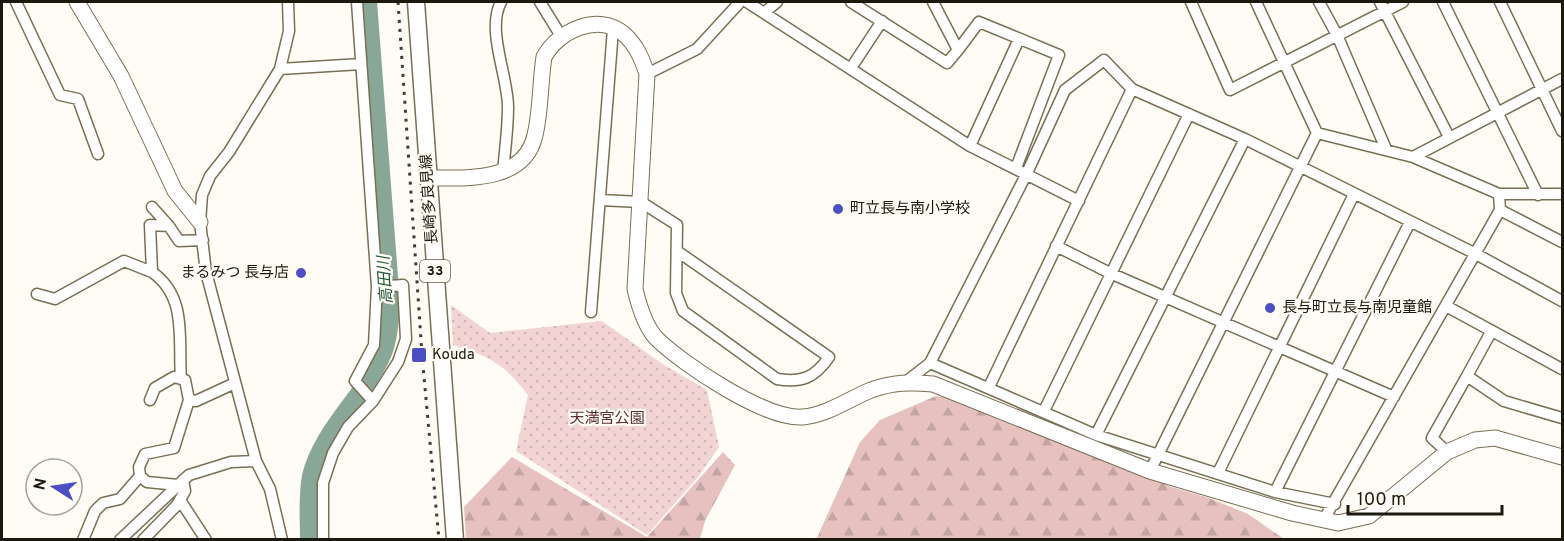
<svg xmlns="http://www.w3.org/2000/svg" width="1564" height="541" font-family="Overpass,'Noto Sans JP',sans-serif">
<defs>
<pattern id="grass-dots" width="8" height="8" patternUnits="userSpaceOnUse" patternTransform="scale(1.5)"><rect width="8" height="8" fill="#f2d4d2"/><path d="M2 2h.1M6 6h.1" fill="none" stroke="#cfb5b3" stroke-width="1.8" stroke-linecap="round"/></pattern>
<pattern id="forest-firs" width="22" height="20" patternUnits="userSpaceOnUse" patternTransform="scale(1.5)"><rect width="22" height="20" fill="#e6c1bf"/><path d="M5 1l3.5 6h-7zM16 11l3.5 6h-7z" fill="#c5a5a3"/></pattern>
</defs>
<rect width="100%" height="100%" fill="#fefcf5"/>
<path fill="url(#grass-dots)" d="M451,305L490,333L602,321L664,365L707,390L719,447L698,477L647,535L516,451L528,395C503,363 491,357 453,345Z"/>
<path fill="url(#forest-firs)" d="M936,396L979,403L1118,451L1168,486L1209,498L1248,514L1284,539L816,540L860,442L880,420Z
M723,452L735,465L705,521L700,539H466L464,507L512,457L647,537Z"/>
<g fill="none" stroke-linecap="round" stroke-linejoin="round">
<path stroke="#88a796" stroke-width="18" d="M309,540C309,518 307,496 311,476C322,430 365,396 383,353C389,338 390,319 391,303L368,2"/>
<g stroke="#796f54" stroke-width="13">
<path id="street" d="M16,2L60,95L78,99L98,154
M357,2L377,287L374,345L355,381L373,401
M501,2C486,30 508,76 508,107C508,128 505,150 503,172
M540,2L561,36
M747,2L970,146L1079,201
M851,2L947,63L958,50
M933,2L958,50L979,22L1059,55L1016,168
M1191,2L1230,90L1403,2
M1256,2L1317,133
M1319,2L1337,35L1386,149
M1380,2L1449,137
M1443,2L1538,195
M1500,2L1562,131
M765,12L777,2
M851,68L882,21
M280,69L361,64
M647,74L697,49L740,2
M970,146L1019,39
M1413,157L1562,79
M600,200L641,202L677,225L676,293L683,311L777,379C801,383 815,378 829,357L677,251
M152,207L169,226
M1500,210L1562,242
M1056,246L1110,273L1394,397
M37,294L55,299L124,261L152,272
M1446,306L1562,369
M591,312L613,29
M1491,332L1467,376L1504,401L1562,418
M930,363L1096,435L1275,492L1335,504
M181,379C178,340 188,297 152,272L150,225L169,226L179,241L203,240
M907,381L930,363L1027,173L1065,90L1104,60L1132,89L1245,139L1476,254L1562,301
M989,387L1132,89
M150,400L155,388L174,377L185,380L189,400
M1044,411L1189,114
M1096,435L1245,139
M1447,452L1432,438L1467,376
M1150,471L1317,133L1413,157L1499,194H1562
M1218,473L1354,194
M178,485L147,482L140,476L139,467L145,454L174,448L189,400L196,401L235,383
M1275,492L1410,222
M180,500L206,540
M1323,521L1500,210L1499,194
M83,540L95,511L103,503L120,499L140,476
M120,540L189,475L231,462L256,461
M143,540L177,505L185,491L183,480
M282,540L270,489L256,461L206,272L200,222L202,195L210,176L229,152L280,69L289,31L288,2
M323,540V483L333,453L348,427L373,401L398,362L406,339L403,285L377,287"/>
</g>
<g stroke="#796f54" stroke-width="17">
<path id="secondary" d="M77,2L121,76L175,191L200,222
M428,178C465,178 525,183 535,135C541,110 540,82 544,57C558,31 598,12 624,34C637,46 642,59 647,74L635,289C639,306 645,327 657,339C684,365 766,420 803,417C827,415 849,399 871,390C893,382 911,382 933,384L1150,471L1292,513L1338,523L1369,516L1447,452L1475,440L1495,438L1562,457"/>
</g>
<g stroke="#796f54" stroke-width="19">
<path id="primary" d="M416,2L455,540"/>
</g>
<use href="#street" stroke="#fff" stroke-width="10"/>
<use href="#secondary" stroke="#fff" stroke-width="15"/>
<use href="#primary" stroke="#fff" stroke-width="16"/>
<path stroke="#3f3c32" stroke-width="3" stroke-dasharray="3 6" stroke-linecap="butt" d="M398,2L422,355L439,540"/>
</g>
<g fill="#4c4ec4" stroke="#fefcf5" stroke-width="2">
<circle cx="838" cy="209" r="6"/>
<circle cx="301" cy="273" r="6"/>
<circle cx="1270" cy="308" r="6"/>
<rect x="411" y="347" width="16" height="16" rx="3"/>
</g>
<g text-anchor="middle" dominant-baseline="central" stroke-width="4.5" stroke-linejoin="round" paint-order="stroke">
<rect fill="#fefcf5" stroke="#5f5c53" stroke-width="1.5" x="420" y="260" width="30" height="22" rx="4.5"/>
<g font-size="14" font-weight="bold" fill="#1b180d">
<text x="435" y="271">33</text>
</g>
<g font-size="15" fill="#1b180d" stroke="#fefcf5">
<text transform="translate(430 199) rotate(-94)">長崎多良見線</text>
</g>
<g font-size="15" fill="#1b180d" stroke="#fefcf5" text-anchor="start">
<text x="850" y="209">町立長与南小学校</text>
<text x="289" y="273" text-anchor="end">まるみつ 長与店</text>
<text x="1282" y="308">長与町立長与南児童館</text>
<text x="432" y="355">Kouda</text>
</g>
<g font-size="15" fill="#5e2c2c" stroke="#fefcf5">
<text x="607" y="419">天満宮公園</text>
</g>
<g font-size="16" font-style="italic" fill="#20573e" stroke="#fefcf5">
<text transform="translate(386 280) rotate(-94)">高田川</text>
</g>
</g>
<rect width="1564" height="541" fill="none" stroke="#1b180d" stroke-width="6"/>
<g transform="translate(54 487) rotate(282)"><circle r="28" fill="#fefcf5" stroke="#a3a198" stroke-width="1.5"/>
<path d="M0-4.5L10 22L0 15L-10 22Z" fill="#4c4ec4"/>
<text y="-9" font-size="16" font-weight="bold" text-anchor="middle" fill="#1b180d">N</text>
</g>
<path d="M1348 505v9h154v-9" fill="none" stroke="#1b180d" stroke-width="3"/>
<text x="1357" y="505" font-size="18" fill="#1b180d" stroke="#fefcf5" stroke-width="4.5" paint-order="stroke">100 m</text>
</svg>
